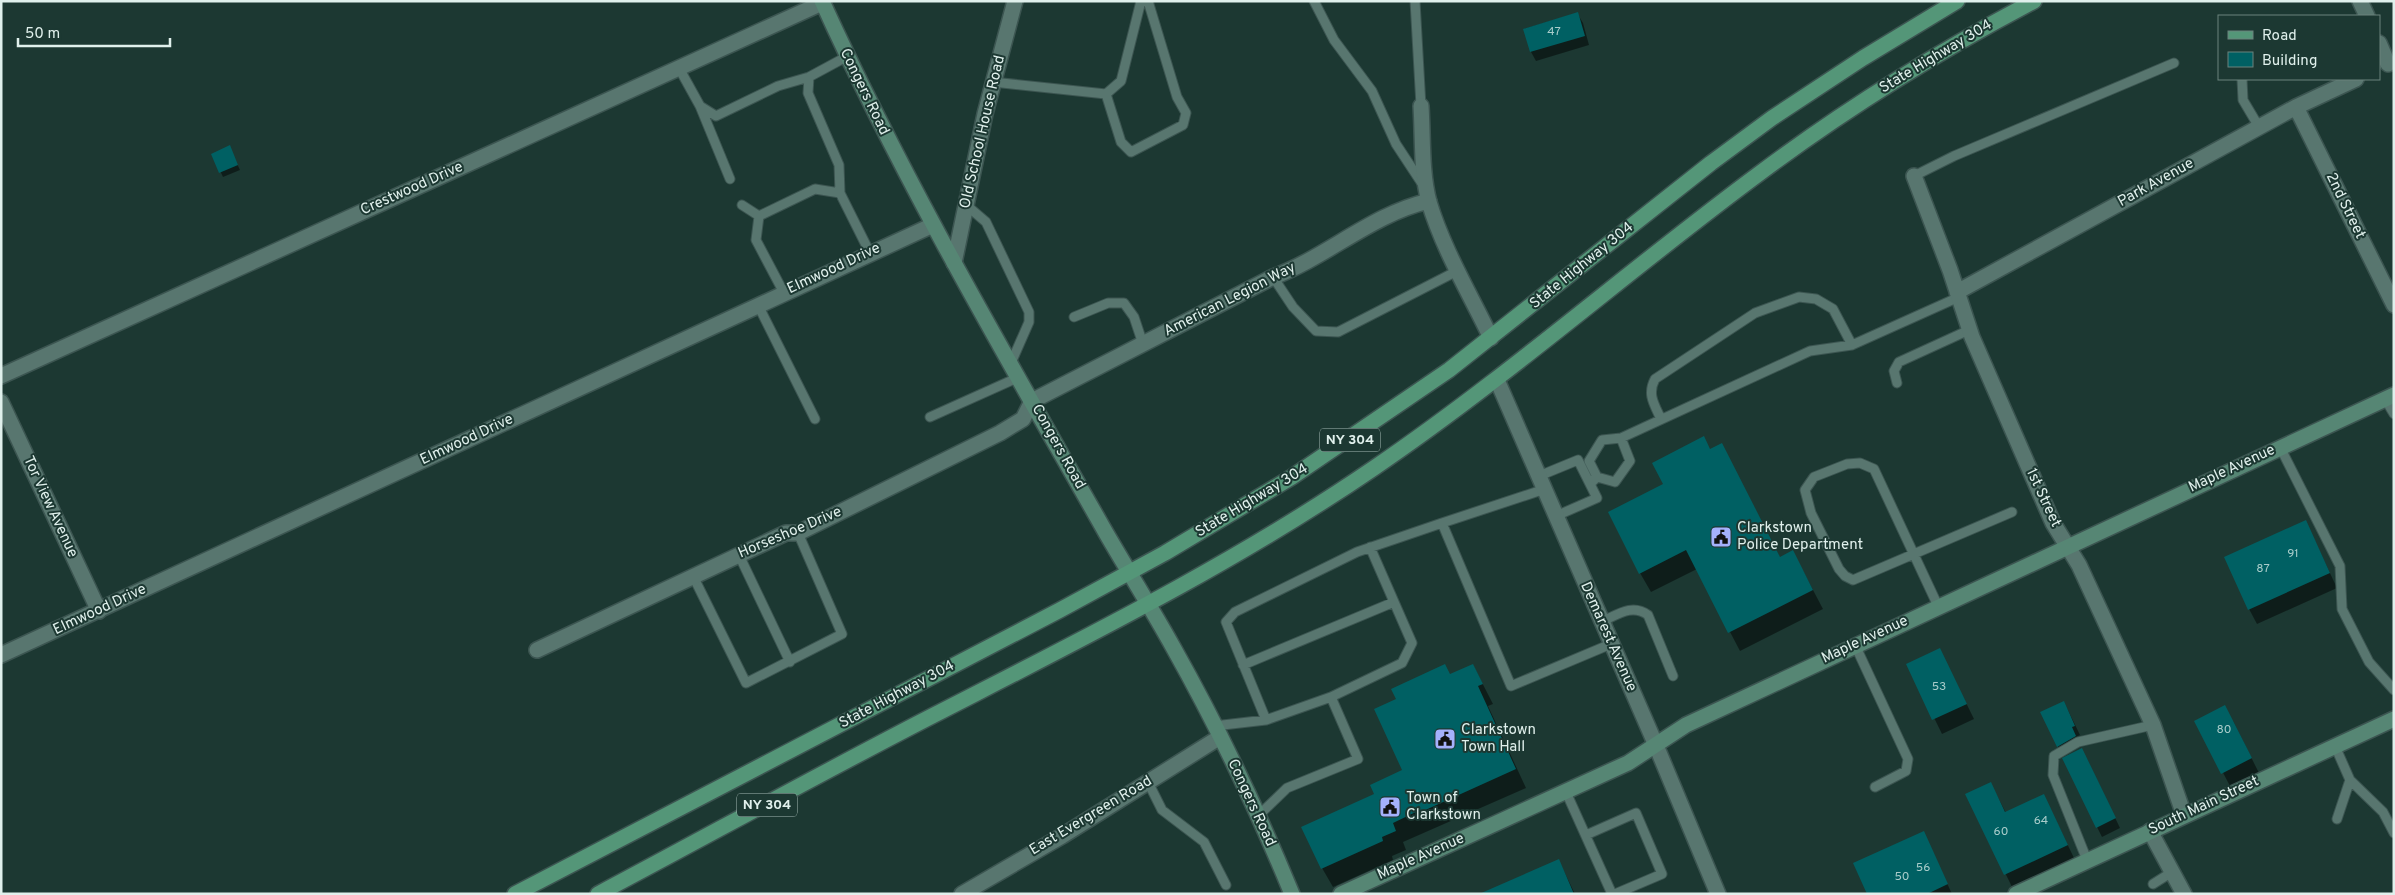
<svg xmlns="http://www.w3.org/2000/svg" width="2395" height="895" font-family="Overpass,sans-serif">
<rect width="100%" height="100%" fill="#1c3832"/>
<path fill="#0007" d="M1577,13L1583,23L1589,45L1536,61L1531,52L1524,29Z
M231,151L240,170L223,177L212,154Z
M1722,445L1780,558L1803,571L1823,609L1740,651L1697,569L1651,592L1640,573L1665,485Z
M2306,522L2337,588L2257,624L2249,609Z
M1940,650L1974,719L1942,734L1908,665Z
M1473,665L1493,704L1488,706L1526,788L1403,842L1406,850L1392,856L1393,860L1333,887L1322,868L1376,794L1404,771L1451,676Z
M2064,702L2080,735L2076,737L2081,746L2063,756L2041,712Z
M2196,721H2233L2259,773L2231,788Z
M2087,759L2120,828L2102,837L2097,827Z
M1991,784L2006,813L2044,796L2075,860L2013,889L1967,795Z
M1924,833L1952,894H1869Z
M1559,861L1575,894H1482Z"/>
<path fill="#006063" d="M1578,12L1585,36L1530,52L1523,29Z
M230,145L238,165L219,173L211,154Z
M1704,436L1710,449L1722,443L1780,557L1793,550L1813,590L1728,633L1686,550L1639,574L1608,512L1663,484L1652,463Z
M2306,520L2330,573L2248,610L2224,557Z
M1940,648L1967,704L1932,720L1906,664Z
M1445,664L1450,674L1473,664L1483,684L1478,686L1516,769L1421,812L1420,810L1393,823L1396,831L1382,837L1383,841L1321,869L1301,827L1374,794L1370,785L1402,770L1374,709L1396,699L1391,689Z
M2064,701L2075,726L2072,727L2076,736L2057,747L2040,712Z
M2225,705L2252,758L2221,774L2194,721Z
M2082,748L2116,818L2096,828L2062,758Z
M1991,782L2005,812L2044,794L2068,845L2004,875L1965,794Z
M1924,831L1948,884L1927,894H1867L1853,863Z
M1559,859L1574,894H1479Z"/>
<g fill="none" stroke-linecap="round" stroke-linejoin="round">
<g stroke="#3c5551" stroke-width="11">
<path id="lane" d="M1314,1L1334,40L1372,91L1396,144L1423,185
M1415,1L1421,106
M679,68L700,106L716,116L778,86L809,77L846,57
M809,77L808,93L839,165L840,193
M2242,79L2243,100L2259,127
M993,82L1106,94L1121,142L1131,152L1183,125L1186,113L1177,97L1148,1
M1106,94L1121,81L1141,1
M700,106L730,179
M1914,176L1954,156L2174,63
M965,204L986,222L1029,312V322L1011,363
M742,205L759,216
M759,216L815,189L840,193L870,253
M759,216L756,240L784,293
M1273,277L1293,307L1316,331L1338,332L1459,270
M758,305L815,419
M1074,317L1108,303H1124L1134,317L1143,344
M1897,383L1894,371L1899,362L1969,330
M2385,399L2394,414
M930,417L1019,377
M1661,419C1654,404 1647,394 1655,379L1755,313L1799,297L1816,299L1833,309L1852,345
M1621,438L1810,351L1852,345L1959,297
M2280,447L2340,566L2342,609L2369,662L2394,690
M1539,476L1578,460L1597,498L1556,516
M1590,484L1597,477L1615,482L1630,461L1621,438L1602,440L1589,461L1597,477
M1545,489L1442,523L1511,686L1611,644
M739,555L790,662
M693,576L746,683L842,634L798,533
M1938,606L1874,469L1860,463L1847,464L1814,477L1805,490L1811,513L1839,569L1845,576L1853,580L2012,512
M1601,622C1617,615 1632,603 1648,615L1673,676
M1855,645L1908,759L1906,771L1875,787
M1243,665L1394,602
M1331,697L1402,663L1412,643L1370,547
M1266,720L1226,622L1235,612L1357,552L1442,523
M1214,726L1266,720L1331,697L1358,759L1287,788L1259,815
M2335,746L2350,780L2337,819
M2350,780L2383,812L2394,833
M1148,782L1162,810L1204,842L1226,885
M1566,792L1612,894
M1586,835L1636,813L1662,874L1615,894
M2087,860L2053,775L2054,756L2078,742L2153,725
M2153,884L2172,872"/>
</g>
<g stroke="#3c5551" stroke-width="18">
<path id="street" d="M2360,1L2367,16
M2379,43L2388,64
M1421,106C1423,137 1421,172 1429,202C1443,249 1470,294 1491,338
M2296,107L2394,305
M1914,176L1950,270L1972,337L2053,523L2079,565L2153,725L2184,815
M954,263L985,114L1015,1
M1957,292L2296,107L2356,79
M1,376L822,3
M1497,380L1655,743L1718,894
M1,402L99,611
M537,650L786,533H798L1000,433L1023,419L1032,401L1273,277C1327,257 1372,214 1429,201
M1,655L933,225
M2150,831L2184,894
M962,894L1062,836L1220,737"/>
</g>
<g stroke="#3c5551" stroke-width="18">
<path id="secondary" d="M822,1C905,184 1007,358 1106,533C1128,571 1152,609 1173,647C1218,727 1257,809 1292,894
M1341,894L1628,763L1686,725L2394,395
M2016,894L2394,719"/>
</g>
<g stroke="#3c5551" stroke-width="18">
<path id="primary" d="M515,894L1060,610L1165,553L1292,477L1449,370L1711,163L1772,118L1863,58L1957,1
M598,894C711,834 823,772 936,714C1086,637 1235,563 1374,468C1509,376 1630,269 1760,173C1847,108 1939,51 2034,1"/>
</g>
<use href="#lane" stroke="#58766f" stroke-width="9"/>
<use href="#street" stroke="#58766f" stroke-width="15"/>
<use href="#secondary" stroke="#568674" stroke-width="15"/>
<use href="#primary" stroke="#549678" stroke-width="15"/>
</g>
<defs>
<g id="civic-square" transform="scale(1.125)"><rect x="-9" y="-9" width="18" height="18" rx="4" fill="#a5b1fc" stroke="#1c3832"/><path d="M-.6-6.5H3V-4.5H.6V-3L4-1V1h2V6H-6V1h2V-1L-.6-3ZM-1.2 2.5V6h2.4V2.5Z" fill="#111"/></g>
</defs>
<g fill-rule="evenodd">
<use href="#civic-square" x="1721" y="537"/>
<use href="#civic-square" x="1445" y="739"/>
<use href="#civic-square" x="1390" y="807"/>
</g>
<g text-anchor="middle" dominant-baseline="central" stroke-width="4" stroke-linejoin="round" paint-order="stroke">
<g font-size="12" fill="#a8ccca">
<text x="1554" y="32">47</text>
<text x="2293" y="554">91</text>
<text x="2263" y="569">87</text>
<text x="1939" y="687">53</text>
<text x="2224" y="730">80</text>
<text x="2041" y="821">64</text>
<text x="2001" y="832">60</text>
<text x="1923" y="868">56</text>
<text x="1902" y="877">50</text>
</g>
<g fill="#1c3832" stroke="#a5b9b4" stroke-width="1">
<rect x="1320" y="428.5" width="60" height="23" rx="4"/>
<rect x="737" y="793.5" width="60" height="23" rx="4"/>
</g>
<g font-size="14" font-weight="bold" fill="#e0f0ec">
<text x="1350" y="440">NY 304</text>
<text x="767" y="805">NY 304</text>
</g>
<g font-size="15" fill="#e0f0ec" stroke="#1c3832">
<text transform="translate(1936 57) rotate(-31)">State Highway 304</text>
<text transform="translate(864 92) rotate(64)">Congers Road</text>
<text transform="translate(983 132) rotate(-77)">Old School House Road</text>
<text transform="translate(2156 183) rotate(-29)">Park Avenue</text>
<text transform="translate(412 189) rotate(-24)">Crestwood Drive</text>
<text transform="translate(2345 206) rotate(64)">2nd Street</text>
<text transform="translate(1582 266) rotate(-39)">State Highway 304</text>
<text transform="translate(834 269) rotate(-25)">Elmwood Drive</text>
<text transform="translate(1230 300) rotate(-27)">American Legion Way</text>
<text transform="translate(467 440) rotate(-25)">Elmwood Drive</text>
<text transform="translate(1058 447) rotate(61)">Congers Road</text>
<text transform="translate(2232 469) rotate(-25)">Maple Avenue</text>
<text transform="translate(2043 498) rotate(65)">1st Street</text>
<text transform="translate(1252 501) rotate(-31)">State Highway 304</text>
<text transform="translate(50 507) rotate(65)">Tor View Avenue</text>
<text transform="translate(790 533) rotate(-23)">Horseshoe Drive</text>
<text transform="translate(100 610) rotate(-25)">Elmwood Drive</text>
<text transform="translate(1608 637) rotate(66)">Demarest Avenue</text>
<text transform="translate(1865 640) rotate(-25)">Maple Avenue</text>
<text transform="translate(897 695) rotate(-28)">State Highway 304</text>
<text transform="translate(1251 803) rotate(65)">Congers Road</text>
<text transform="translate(2204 806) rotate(-25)">South Main Street</text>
<text transform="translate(1091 816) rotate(-31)">East Evergreen Road</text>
<text transform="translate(1421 857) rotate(-24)">Maple Avenue</text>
</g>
<g font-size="15" fill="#e0f0ec" stroke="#1c3832" text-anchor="start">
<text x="1737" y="528">Clarkstown<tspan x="1737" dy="17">Police Department</tspan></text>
<text x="1461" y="730">Clarkstown<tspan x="1461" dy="17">Town Hall</tspan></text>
<text x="1406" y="798">Town of<tspan x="1406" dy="17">Clarkstown</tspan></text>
</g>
</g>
<rect width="2395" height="895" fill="none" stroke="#e0f0ec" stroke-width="5"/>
<rect x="2218" y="15" width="162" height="65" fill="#1c3832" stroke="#6a827c"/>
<rect x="2228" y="31" width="25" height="8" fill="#549678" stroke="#6a827c"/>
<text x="2262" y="40" font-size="15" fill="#e0f0ec">Road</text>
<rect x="2228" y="52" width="25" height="15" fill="#006063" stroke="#6a827c"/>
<text x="2262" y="65" font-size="15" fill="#e0f0ec">Building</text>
<path d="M18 38v8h152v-8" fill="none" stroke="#e0f0ec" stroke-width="2.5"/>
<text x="25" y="38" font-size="15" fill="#e0f0ec" stroke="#1c3832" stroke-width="4" paint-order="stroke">50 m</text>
</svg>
